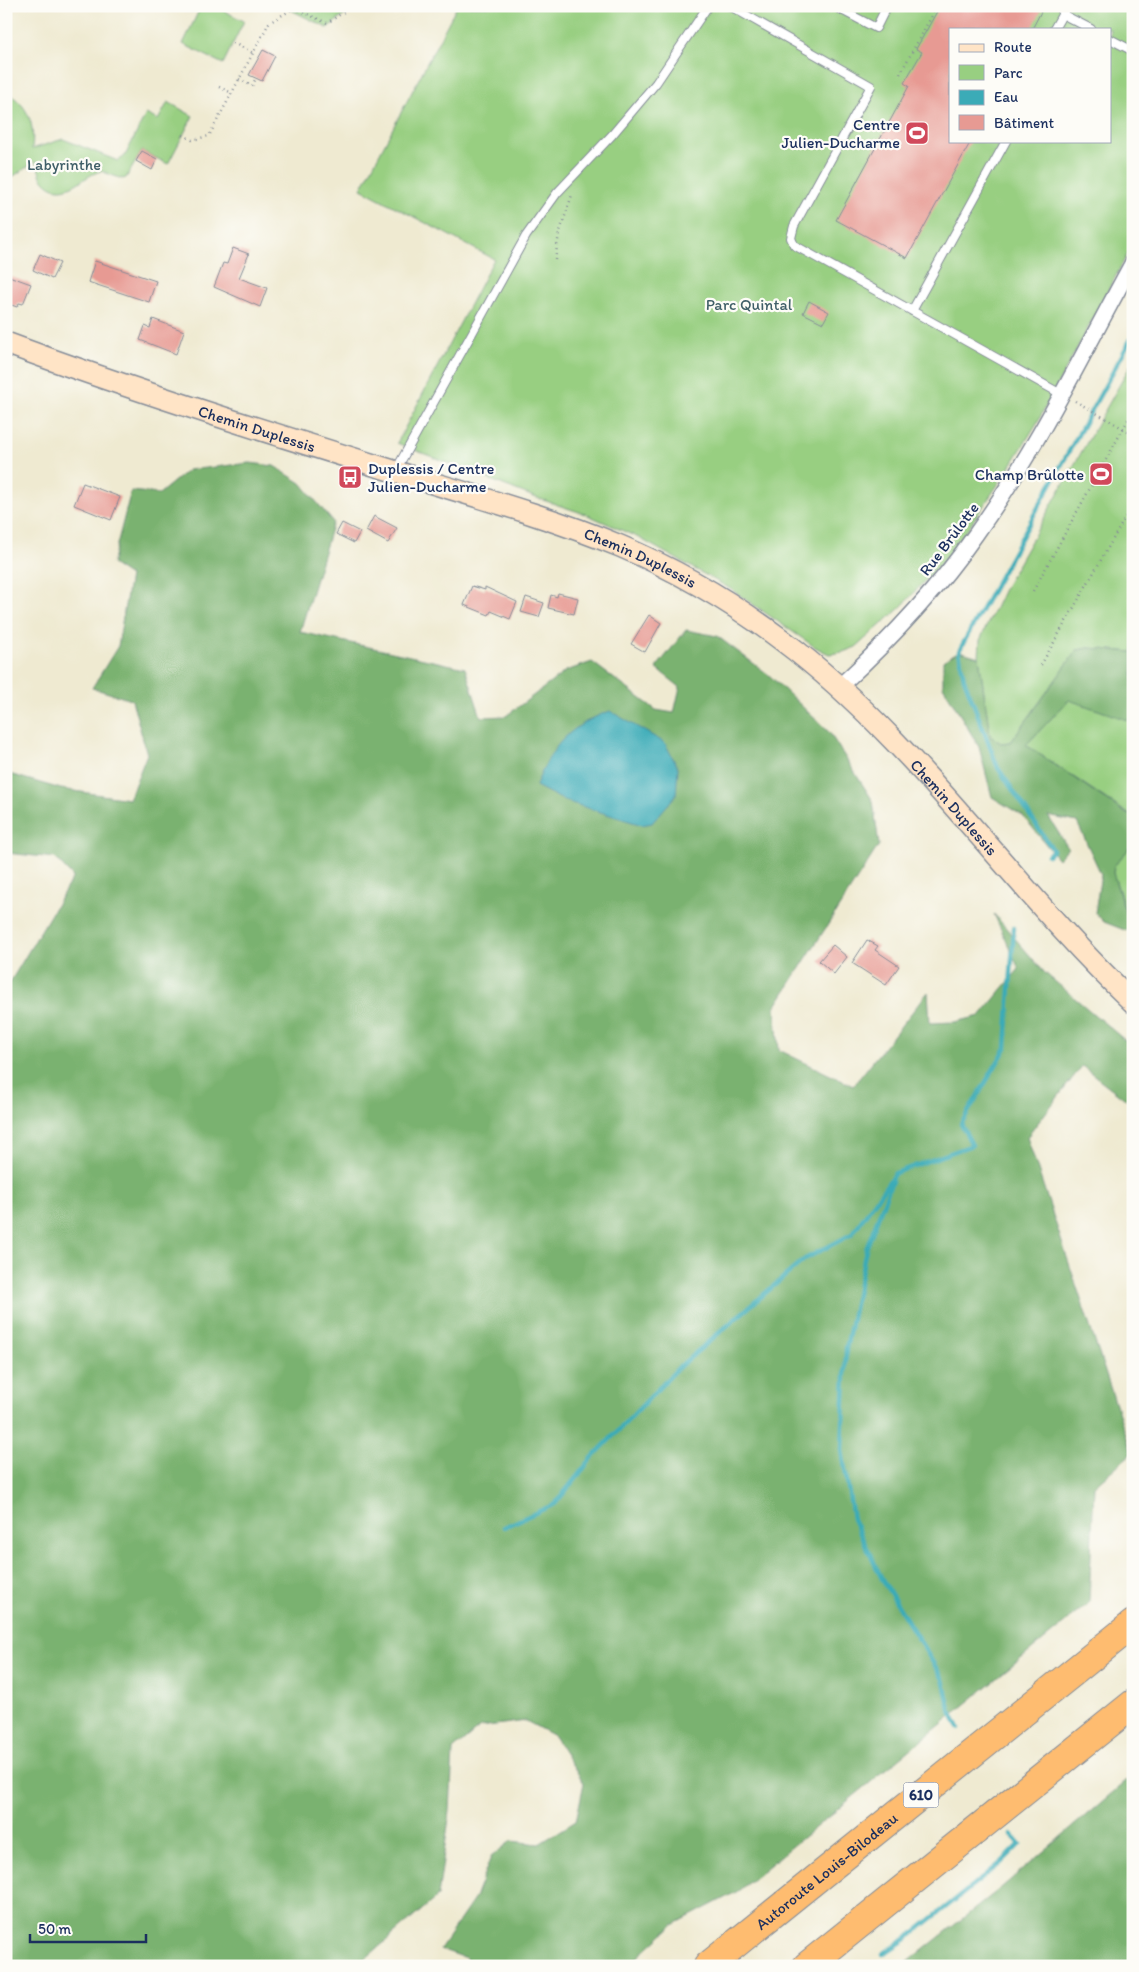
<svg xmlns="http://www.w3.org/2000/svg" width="1139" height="1972" font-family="Itim,sans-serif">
<rect width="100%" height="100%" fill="#fdfcf7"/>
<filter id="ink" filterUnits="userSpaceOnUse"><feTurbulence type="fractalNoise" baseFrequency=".02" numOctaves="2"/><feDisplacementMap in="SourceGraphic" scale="10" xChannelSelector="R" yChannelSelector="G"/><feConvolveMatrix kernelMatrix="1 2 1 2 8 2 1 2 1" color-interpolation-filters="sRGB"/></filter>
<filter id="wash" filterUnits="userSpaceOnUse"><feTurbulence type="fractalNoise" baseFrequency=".0096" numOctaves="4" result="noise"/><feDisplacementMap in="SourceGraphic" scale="20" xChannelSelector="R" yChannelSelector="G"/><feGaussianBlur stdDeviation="1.12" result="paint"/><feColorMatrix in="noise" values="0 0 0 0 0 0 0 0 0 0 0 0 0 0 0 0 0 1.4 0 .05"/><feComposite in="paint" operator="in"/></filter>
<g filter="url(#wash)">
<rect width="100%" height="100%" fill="#efead1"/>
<path fill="#98cf81" stroke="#5a7f70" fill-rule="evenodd" d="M201,6H214L244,21L223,64L183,44Z
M283,6H357L327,28Z
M457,6H1133V244L1037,423L1008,470L954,549L901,607L856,647L843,652L829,654L815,647L729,588L639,538L588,515L534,497L397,443L494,259L361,189ZM950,29H1110V141H950Z
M6,92C29,105 35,125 32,149L63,139L118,161L125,156L146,114L158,120L168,102L193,116L168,164L142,151L126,178L122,179L101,171C82,176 64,201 45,182C38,176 40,167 35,162L6,181Z
M1133,361V652L1089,648L1077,650L1011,742L1001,743L990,736L979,657L980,640L1005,587Z
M1069,699L1133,722V811L1130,815L1026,745Z
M1133,844V932L1113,873L1114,866Z"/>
<path fill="#7ab26f" stroke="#4a7066" d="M250,463L274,466L301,483L333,522L300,632L465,668L481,717L506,716L566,671L592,662L656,710L674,713L680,687L656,668L686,630L717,636L769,675L829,732L873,801L879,845L775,1007L779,1050L853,1086L928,992L930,1023L955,1022L980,1016L1019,969L994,914L1045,973L1133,1047V1105L1082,1066L1027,1137L1132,1453L1094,1486L1089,1603L738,1891L673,1925L628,1966H469L466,1958L440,1949L475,1898L491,1857L511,1841L539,1844L576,1821L584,1783L554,1736L526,1721L480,1727L453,1750L450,1811L438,1896L357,1966H6V989L73,877L55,858L6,853V773L61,789L129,799L147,754L132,700L92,688L118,646L130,576L112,564L131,491L159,494L188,470Z
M1089,648L1133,652V722L1069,700L1026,745L1127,814L1130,815L1133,811V844L1114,866L1113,873L1129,924L1127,931L1104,922L1095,913L1101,874L1077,822L1048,816L1068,848L1058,859L1023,816L992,797L979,747L943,686V661L959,651L979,657L990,736L1001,743L1011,742L1077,650Z
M1133,1775V1966H903L1002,1887Z"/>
<path fill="#3babb7" stroke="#2b6d8a" d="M610,711L665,743L678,768L676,795L652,823L642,825L565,801L536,786C551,746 569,726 610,711Z"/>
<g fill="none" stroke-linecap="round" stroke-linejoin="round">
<path stroke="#3babb7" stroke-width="4.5" d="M1048,855L1053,850L998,768L964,679L959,651L1133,335
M892,1181L866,1249L846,1349L842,1450L853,1519L883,1581L943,1679L950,1709L959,1728
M504,1527L555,1504L592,1458L678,1368L805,1259L852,1234L895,1173L972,1145L961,1124L1006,1048L1014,928
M883,1954L906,1939L975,1884L1002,1862L1020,1844L1012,1835"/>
</g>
<g id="blocks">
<path fill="#e79a93" d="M940,6H1044L1032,29H950V141H971L907,258L836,220L909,86L904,83L922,52L916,49Z
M263,50L275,56L262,81L249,75Z
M142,151L157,159L152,170L136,161Z
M233,248L249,254L239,278L267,288L260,307L214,287L223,263L227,264Z
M40,254L60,263L52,279L33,270Z
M95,261L156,281L149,302L88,282Z
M6,275L31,284L23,304L19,303L17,307L6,303Z
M809,301L829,312L823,323L803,313Z
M153,319L184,331L176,354L140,340L145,326L150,328Z
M83,483L120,497L111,520L74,505Z
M374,516L397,528L388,543L366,531Z
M342,523L360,532L354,543L336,534Z
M472,586L485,590V587L517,602L510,619L491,611L489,615L464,605Z
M558,593L578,598L574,614L548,608L551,595L557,597Z
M526,597L544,603L539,617L521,612Z
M649,615L661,623L645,652L631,644Z
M867,940L878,946L875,950L899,966L886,985L852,963Z
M833,945L847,957L834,974L819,961Z"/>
</g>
</g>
<g filter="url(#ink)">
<use href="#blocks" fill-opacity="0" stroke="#858c98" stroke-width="1"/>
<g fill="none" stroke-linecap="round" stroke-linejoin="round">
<g stroke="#858c98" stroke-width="10">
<path id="lane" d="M730,6L871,86L794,226L791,238L794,245L1061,394
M834,6L876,28L887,6
M1062,14L1091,29
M1054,29L1067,6
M1110,39L1133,51
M912,311L1006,141
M396,470L526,236L557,193L612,135L656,83L708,6"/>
</g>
<g stroke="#858c98" stroke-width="18">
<path id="street" d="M840,686C890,640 937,590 976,534C1037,449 1083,353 1133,262"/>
</g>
<g stroke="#858c98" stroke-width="24">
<g id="secondary">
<path id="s1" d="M6,343C132,390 261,430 390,470C467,494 545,515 620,546C677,570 733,603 782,640C916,740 1012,888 1133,1002"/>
</g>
</g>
<g stroke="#858c98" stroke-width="30">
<g id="highway">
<path id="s2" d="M708,1966L1133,1624"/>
<path d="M807,1966L1133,1704"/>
</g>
</g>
<path stroke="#858c98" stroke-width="2.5" stroke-dasharray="1 4" stroke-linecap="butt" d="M233,43L253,53
M900,74L937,6
M239,79L252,86L256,78
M219,87L232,93
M183,135L192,140L209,136L269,23L294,8L327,23L353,6
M555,260L559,234L572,195
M1075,401L1133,434
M1033,591L1133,411
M1041,665L1133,504"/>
<use href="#lane" stroke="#fff" stroke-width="8"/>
<use href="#street" stroke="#fff" stroke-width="15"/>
<use href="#secondary" stroke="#ffe4c6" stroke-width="21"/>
<use href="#highway" stroke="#febc70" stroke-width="28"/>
</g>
</g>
<defs>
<g id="stadium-square" transform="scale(1.25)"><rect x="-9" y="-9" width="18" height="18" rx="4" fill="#d1495b" stroke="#fdfcf7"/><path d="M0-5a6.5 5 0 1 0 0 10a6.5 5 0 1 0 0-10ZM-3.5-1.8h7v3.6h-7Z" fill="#fff"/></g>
<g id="bus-square" transform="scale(1.25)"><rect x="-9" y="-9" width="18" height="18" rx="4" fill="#d1495b" stroke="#fdfcf7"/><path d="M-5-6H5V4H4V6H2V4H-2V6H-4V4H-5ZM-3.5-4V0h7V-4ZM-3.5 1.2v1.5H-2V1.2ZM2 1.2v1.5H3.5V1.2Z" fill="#fff"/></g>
</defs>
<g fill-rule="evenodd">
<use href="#stadium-square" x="917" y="133"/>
<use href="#stadium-square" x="1101" y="474"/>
<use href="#bus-square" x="350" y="477"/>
</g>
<g text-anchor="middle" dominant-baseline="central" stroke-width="4.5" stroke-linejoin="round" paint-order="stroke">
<rect fill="#fdfcf7" stroke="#5f6c8c" stroke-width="1" x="903.5" y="1782.5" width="35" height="25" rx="4"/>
<g font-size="15" font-weight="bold" fill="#1b2f5e">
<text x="921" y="1795">610</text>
</g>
<g font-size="16" fill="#1b2f5e" stroke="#fdfcf7" text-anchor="end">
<text x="900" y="124">Centre<tspan x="900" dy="18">Julien-Ducharme</tspan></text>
<text x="368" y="468" text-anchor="start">Duplessis / Centre<tspan x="368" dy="18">Julien-Ducharme</tspan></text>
<text x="1084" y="474">Champ Brûlotte</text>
</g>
<g font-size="16" fill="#405f68" stroke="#fdfcf7">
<text x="64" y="164">Labyrinthe</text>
<text x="749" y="304">Parc Quintal</text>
</g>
<g font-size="16" fill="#1b2f5e" stroke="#fdfcf7">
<text stroke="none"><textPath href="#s1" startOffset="265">Chemin Duplessis</textPath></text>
<text transform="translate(949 539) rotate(-53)">Rue Brûlotte</text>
<text stroke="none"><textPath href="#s1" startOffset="670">Chemin Duplessis</textPath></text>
<text stroke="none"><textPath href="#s1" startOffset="1075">Chemin Duplessis</textPath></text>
<text stroke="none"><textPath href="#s2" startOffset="152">Autoroute Louis-Bilodeau</textPath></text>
</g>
</g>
<rect width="1139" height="1972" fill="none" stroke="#fdfcf7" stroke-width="25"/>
<rect x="949" y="28" width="162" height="115" fill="#fdfcf7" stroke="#a3aaba"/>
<rect x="959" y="44" width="25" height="8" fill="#ffe4c6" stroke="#a3aaba"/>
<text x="994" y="52" font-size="15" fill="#1b2f5e">Route</text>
<rect x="959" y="65" width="25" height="15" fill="#98cf81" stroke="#a3aaba"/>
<text x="994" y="78" font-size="15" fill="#1b2f5e">Parc</text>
<rect x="959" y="90" width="25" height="15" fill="#3babb7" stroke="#a3aaba"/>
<text x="994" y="102" font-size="15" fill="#1b2f5e">Eau</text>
<rect x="959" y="115" width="25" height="15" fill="#e79a93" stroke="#a3aaba"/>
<text x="994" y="128" font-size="15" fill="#1b2f5e">Bâtiment</text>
<path d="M30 1934v8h116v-8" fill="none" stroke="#1b2f5e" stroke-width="2.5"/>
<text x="38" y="1934" font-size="15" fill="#1b2f5e" stroke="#fdfcf7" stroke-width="4" paint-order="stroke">50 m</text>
</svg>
